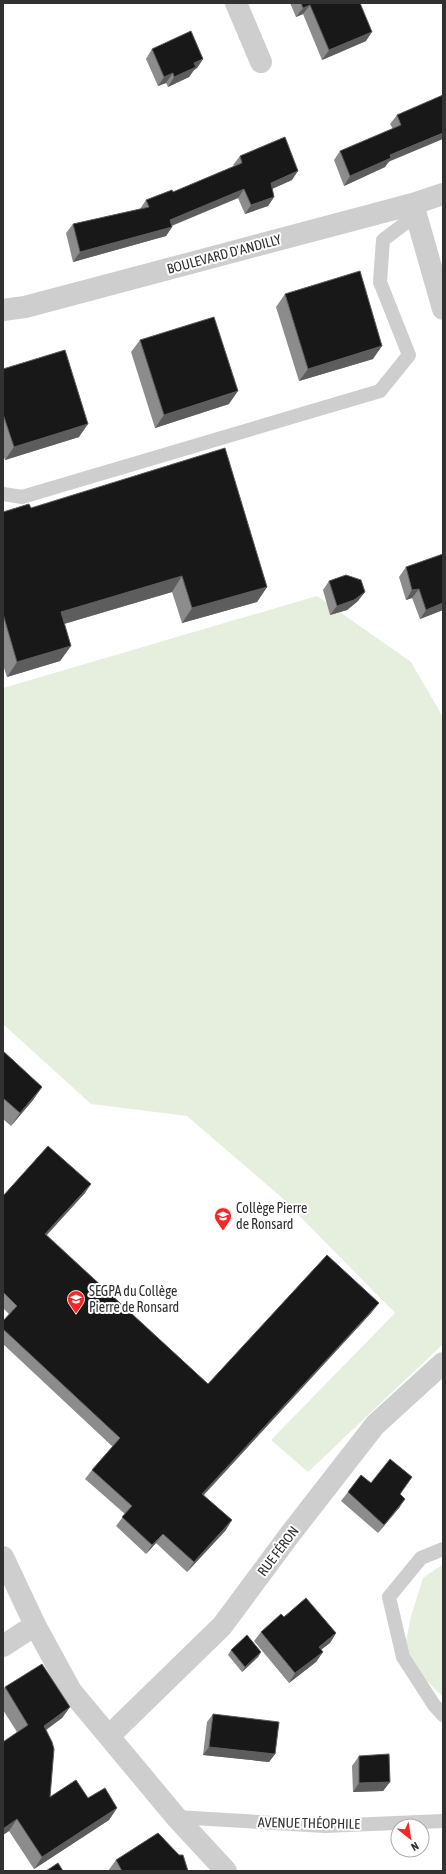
<svg xmlns="http://www.w3.org/2000/svg" width="446" height="1874" font-family="'Asap Condensed',sans-serif">
<rect width="100%" height="100%" fill="#fff"/>
<path fill="#e6efde" d="M317,596L411,662L443,717V1344L308,1472L271,1440L395,1313L280,1196L187,1116L91,1104L3,1024V688Z
M443,1564V1697L403,1657L411,1616L423,1578Z"/>
<g fill="none" stroke-linecap="round" stroke-linejoin="round">
<path stroke="#cecece" stroke-width="14" d="M3,494L22,497L380,391L409,355L380,282L383,240L416,215
M443,1549L421,1558L389,1597L403,1657L434,1705L443,1715
M176,1817L325,1826L443,1821"/>
<path stroke="#cecece" stroke-width="22" d="M236,3L261,62
M413,204L443,309
M3,310L25,307L413,204L443,194
M3,1557L35,1625
M3,1646L35,1625L71,1691L176,1817L226,1871
M109,1736L222,1626L291,1533L375,1425L443,1363"/>
</g>
<path fill="#8c8c8c" d="M290,3H360L366,41L322,60L303,14L296,17Z
M152,49L203,59L197,68L194,70L189,77L168,87L166,83L158,86L146,59Z
M443,95L385,167L344,186L334,160L340,151L393,129L390,124L397,115Z
M240,156L292,180L272,189L274,197L268,206L245,214L238,198L172,226V227L166,236L73,262L66,233L73,224L140,209L146,200L173,192L234,166L233,165Z
M285,294L373,359L299,381L276,307Z
M140,340L229,404L155,428L131,352Z
M3,369L79,437L5,460L3,455Z
M31,508L267,587L257,602L182,623L172,592L64,624L71,646L60,661L7,677L3,665V512Z
M443,554V610L420,619L412,598L406,600L399,577L406,567Z
M329,581L358,601L347,610L330,615L323,590Z
M3,1051L42,1087L33,1100L11,1126L3,1119Z
M85,1193L47,1235L208,1384L372,1312L204,1495L226,1530L187,1572L156,1543L146,1554L116,1526L125,1514L85,1479L92,1470L113,1447L3,1344V1321L9,1314L3,1308V1196Z
M371,1483L400,1494L405,1499L399,1508L378,1533L341,1501L348,1492Z
M284,1617L336,1633L330,1643L321,1650L323,1652L316,1662L289,1683L254,1641L261,1632Z
M231,1650L261,1652L258,1657L242,1672L228,1655Z
M5,1687L70,1707L62,1718L46,1730L50,1797L88,1798L117,1808L109,1820L34,1869L9,1831L3,1835V1742L17,1732L3,1710V1690Z
M213,1714L275,1754L269,1762L203,1755L207,1722Z
M359,1756L390,1782L383,1791L353,1792L352,1766Z
M116,1860L188,1871H108Z"/>
<path fill="#5d5d5d" d="M310,5L303,14L296,17L303,8Z
M372,32L366,41L322,60L329,50Z
M203,59L197,68L194,70L189,77L168,87L174,77L194,63Z
M173,73L166,83L158,86L164,77Z
M443,133V139L388,162L385,167L344,186L350,176L390,155Z
M298,171L292,180L265,192L271,183Z
M244,189L238,198L163,229L170,220Z
M274,197L268,206L245,214L251,205Z
M172,227L166,236L73,262L80,252Z
M382,346L373,359L299,381L308,369Z
M238,391L229,404L155,428L164,415Z
M88,424L79,437L5,460L14,447Z
M182,576L172,592L50,628L61,612Z
M267,587L257,602L182,623L192,608Z
M419,589L412,598L406,600L412,590Z
M365,592L358,601L347,610L330,615L337,606Z
M443,603V610L420,619L426,610Z
M71,646L60,661L7,677L17,662Z
M42,1087L33,1100L11,1126L20,1113Z
M91,1184L85,1193L39,1243L45,1234Z
M379,1303L372,1312L196,1503L202,1494Z
M405,1499L399,1508L378,1533L384,1525Z
M232,1520L226,1530L187,1572L194,1562Z
M163,1534L156,1543L146,1554L152,1545Z
M336,1633L330,1643L312,1656L319,1647Z
M261,1652L258,1657L242,1672L245,1667Z
M323,1652L316,1662L289,1683L295,1673Z
M70,1707L62,1718L36,1737L44,1726Z
M209,1747L275,1754L269,1762L203,1755Z
M390,1782L383,1791L353,1792L359,1783Z
M117,1808L109,1820L34,1869L42,1857Z
M17,1819L9,1831L3,1835V1829Z"/>
<path fill="#181818" stroke="#5d5d5d" d="M301,3H360L372,32L329,50L310,5L303,8Z
M191,31L203,59L194,63L196,67L174,77L173,73L164,77L152,49Z
M443,95V133L390,155L391,158L350,176L340,151L401,125L397,115Z
M285,137L298,171L271,183L274,197L251,205L244,189L170,220L172,227L80,252L73,224L149,207L146,200L172,190L173,192L242,163L240,156Z
M360,271L382,346L308,369L285,294Z
M214,317L238,391L164,415L140,340Z
M65,350L88,424L14,447L3,414V369Z
M225,448L267,587L192,608L182,576L61,612L71,646L17,662L3,614V512L29,504L31,508Z
M443,554V603L426,610L419,589L412,590L406,567Z
M346,575L361,580L365,592L354,600L337,606L329,581Z
M3,1051L42,1087L20,1113L3,1098Z
M48,1146L91,1184L45,1234L208,1384L327,1255L379,1303L202,1494L232,1520L194,1562L163,1534L152,1545L122,1517L132,1506L92,1470L120,1438L3,1329V1321L17,1306L3,1292V1196Z
M390,1459L412,1477L400,1494L405,1499L384,1525L348,1492L361,1475L371,1483Z
M306,1598L336,1633L319,1647L323,1652L295,1673L261,1632L281,1614L284,1617Z
M247,1635L261,1652L245,1667L231,1650Z
M42,1664L70,1707L44,1726L52,1742L54,1749L50,1797L76,1780L88,1798L105,1788L117,1808L42,1857L17,1819L3,1829V1742L28,1725L5,1687Z
M213,1714L279,1722L275,1754L209,1747Z
M389,1754L390,1782L359,1783V1756Z
M158,1833L179,1855H183L188,1871H122L116,1860Z
M58,1863L63,1871H46Z"/>
<defs>
<g id="school-pin" transform="scale(0.9)"><path d="M0 17L-7.5 6A9.5 9.5 0 1 1 7.5 6Z" fill="#f62526" stroke="#fff"/><path d="M0-5L7-2L0 1L-7-2ZM-4 1L0 2.5L4 1V4Q0 6-4 4Z" fill="#fff"/></g>
</defs>
<g fill-rule="evenodd">
<use href="#school-pin" x="223" y="1216"/>
<use href="#school-pin" x="76" y="1299"/>
</g>
<g text-anchor="middle" dominant-baseline="central" stroke-width="4" stroke-linejoin="round" paint-order="stroke">
<g font-size="14" fill="#313131" stroke="#fff">
<text transform="translate(224 254) rotate(-15)">BOULEVARD D'ANDILLY</text>
<text transform="translate(278 1551) rotate(-53)">RUE FÉRON</text>
<text transform="translate(309 1823) rotate(1)">AVENUE THÉOPHILE</text>
</g>
<g font-size="14" fill="#313131" stroke="#fff" text-anchor="start">
<text x="236" y="1208">Collège Pierre<tspan x="236" dy="16">de Ronsard</tspan></text>
<text x="89" y="1291">SEGPA du Collège<tspan x="89" dy="16">Pierre de Ronsard</tspan></text>
</g>
</g>
<rect width="446" height="1874" fill="none" stroke="#313131" stroke-width="8"/>
<g transform="translate(410 1838) rotate(150)"><circle r="19" fill="#ffffff" stroke="#adadad"/>
<path d="M0-3L7 15L0 10L-7 15Z" fill="#f62526"/>
<text y="-6" font-size="11" font-weight="bold" text-anchor="middle" fill="#313131">N</text>
</g>
</svg>
